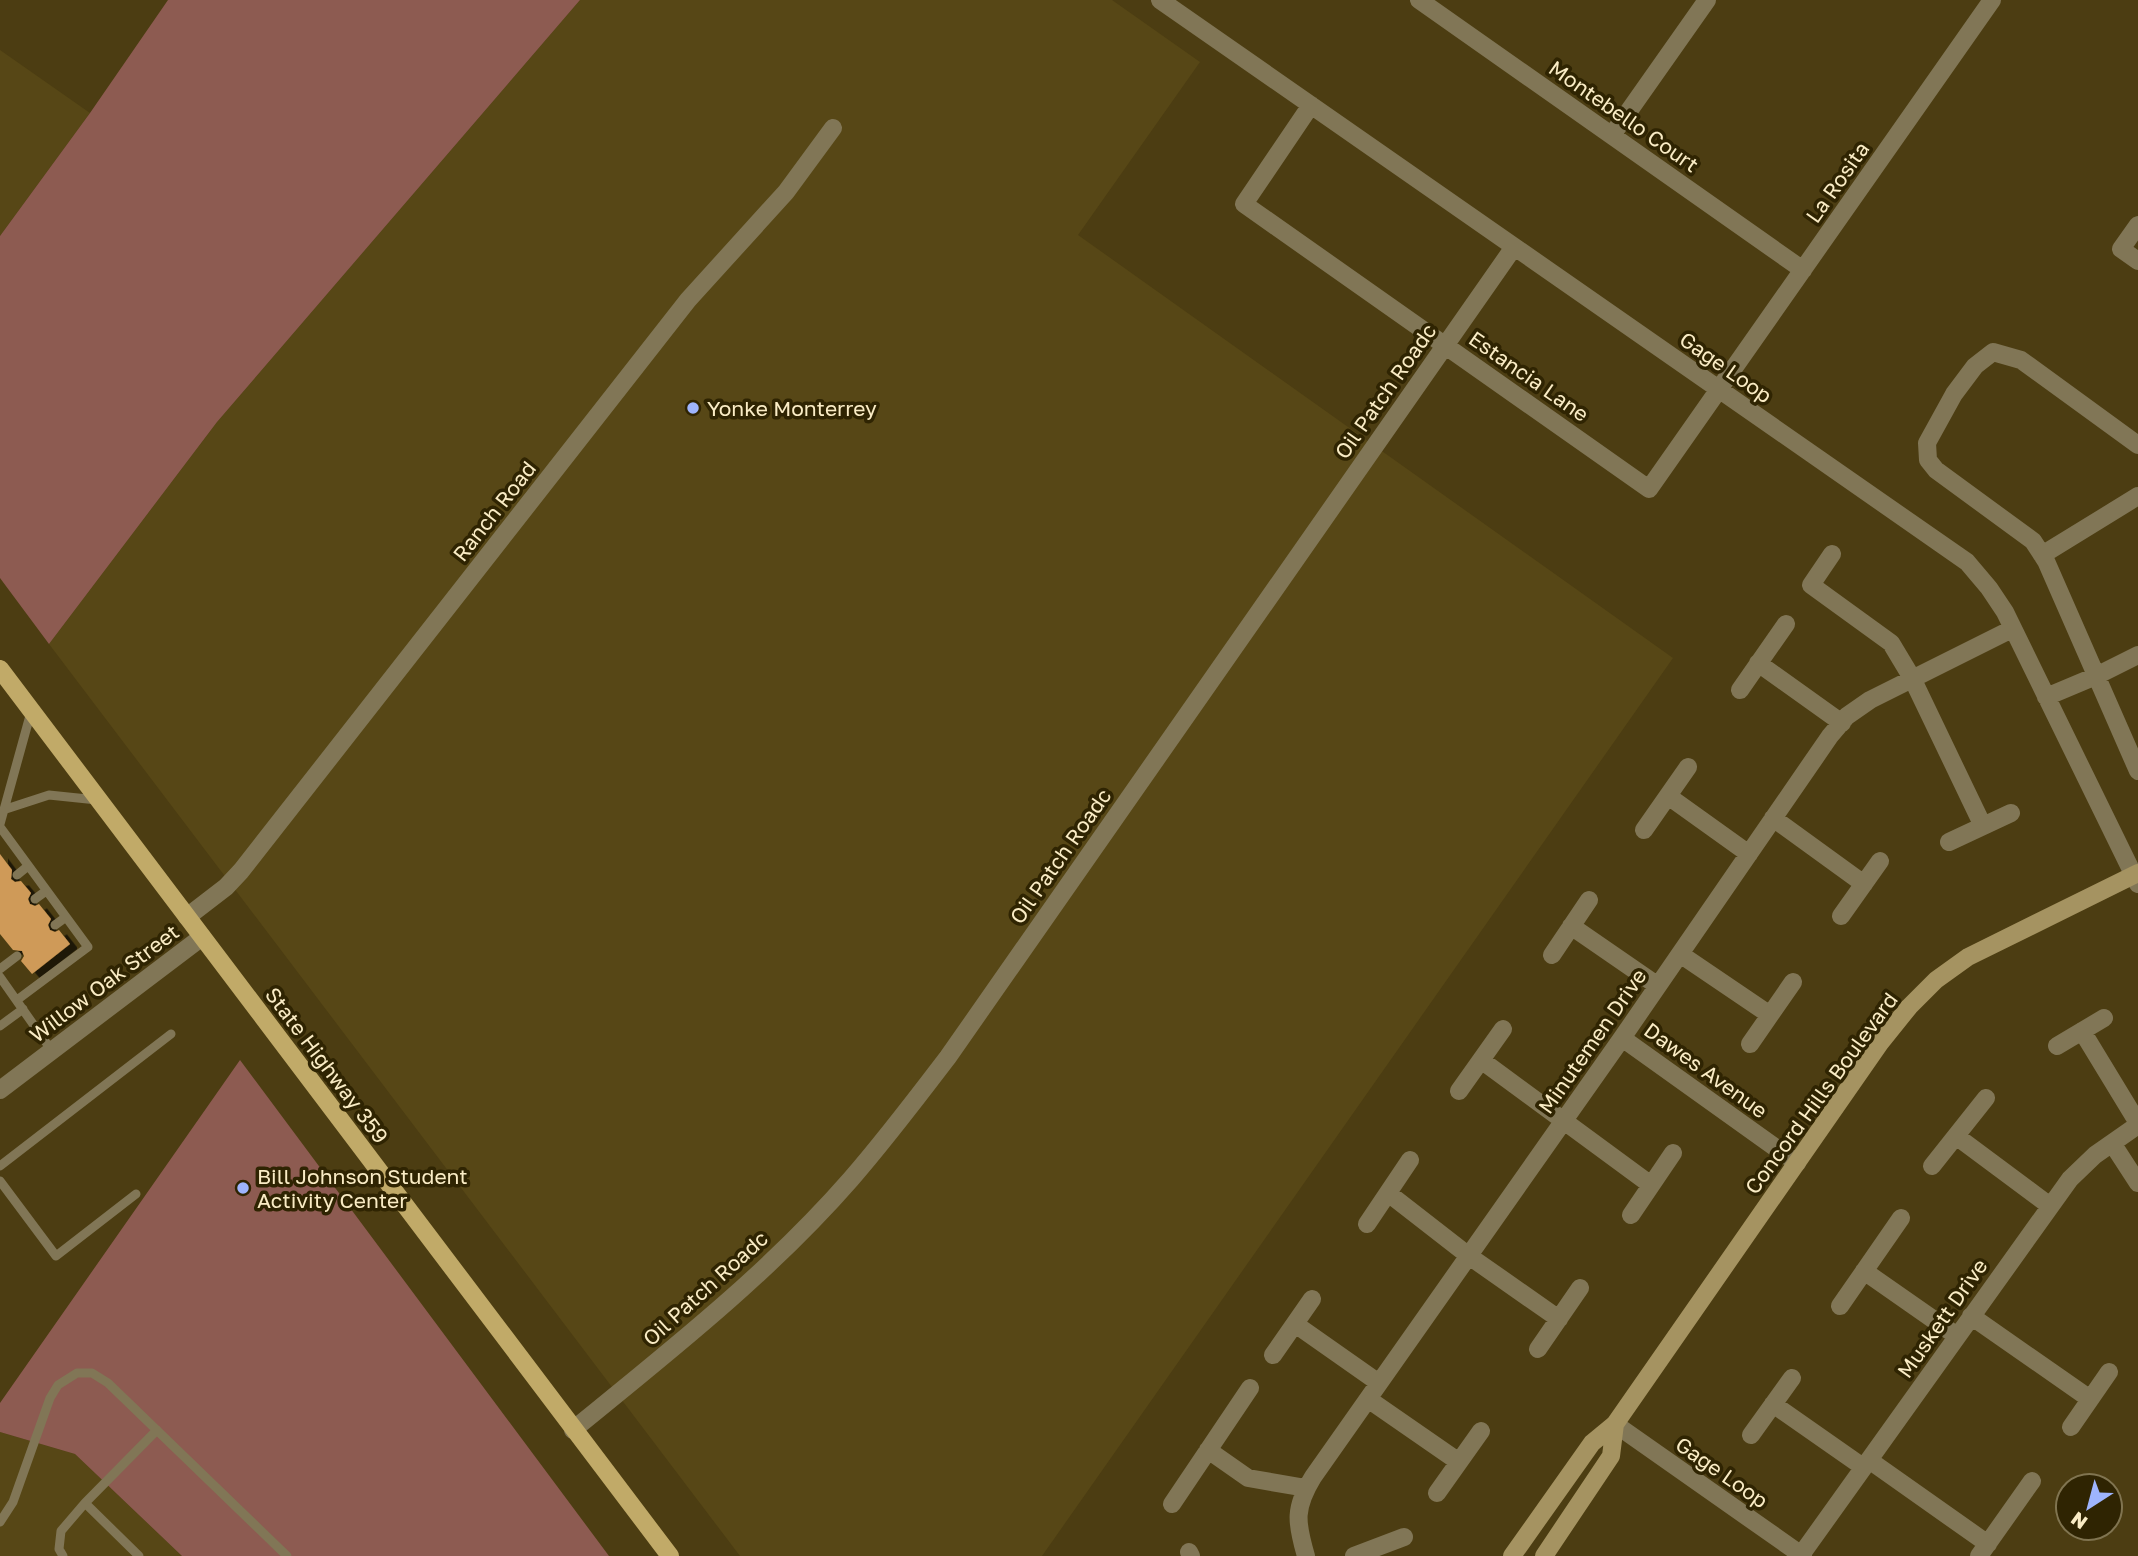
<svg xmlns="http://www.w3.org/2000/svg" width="2138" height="1556" font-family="'Golos Text',sans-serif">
<defs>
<filter id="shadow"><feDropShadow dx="8" dy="4.5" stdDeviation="0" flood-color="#0009"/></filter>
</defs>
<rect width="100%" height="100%" fill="#4c3d12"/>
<path fill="#574716" d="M580,0H1112L1200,62L1078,235L1673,658L1042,1556H740L49,644L217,422Z
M0,50L90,113L0,236Z
M0,1432L75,1454L182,1556H0Z"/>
<path fill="#8d5b51" d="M168,0H580L217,422L49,644L0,578V236L90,113Z
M240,1060L609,1556H182L75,1454L0,1432V1403Z"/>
<path fill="#cf9a58" filter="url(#shadow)" d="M0,854L12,870L11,879L15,882L21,881L31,893L28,899L30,904L35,906L39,904L51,919L48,925L50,930L55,932L59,930L70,944L32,974L21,961L24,956L22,951L13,950L0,934Z"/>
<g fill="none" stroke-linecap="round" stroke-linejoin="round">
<path stroke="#817656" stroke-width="9" d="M3,810L49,795L97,800
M0,824L31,712
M0,827L88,947L17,1000
M17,875L28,866
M35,899L46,891
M55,925L66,917
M0,969L17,956
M0,977L52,1051
M0,1026L23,1009
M0,1166L171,1034
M0,1181L56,1256L136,1194
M85,1503L139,1556
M0,1522L13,1502L50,1398L58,1385L77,1373H92L108,1383L287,1556
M63,1556L59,1549L61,1531L85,1503L157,1430"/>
<path stroke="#817656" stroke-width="18" d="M1160,0L1967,562L1989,588L2005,612L2138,884
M1419,0L1803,270
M1311,105L1244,204L1649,489L1992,0
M1612,135L1707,0
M2138,225L2121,249L2138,261
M2138,445L2021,360L1993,352L1975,366L1954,394L1927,443L1928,460L1936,470L2033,541L2046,561L2138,771
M1832,554L1811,585L1891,643L1912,678L1983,826
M2042,555L2138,496
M1758,663L1842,723
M1740,690L1786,624
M2046,697L2096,676L2138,655
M1668,796L1749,854
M1773,818L1864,884
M1644,830L1688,767
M1949,842L2011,813
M1841,916L1880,861
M187,917L226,887L241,871L688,300L786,192L833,128
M1571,926L1658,986
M1680,954L1770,1015
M1552,955L1589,900
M2082,1031L2138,1123
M1622,1038L1797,1163
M1750,1044L1793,982
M2057,1046L2104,1018
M1481,1060L1651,1185
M0,1090L202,937
M1459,1091L1503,1029
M1956,1136L2050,1206
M2112,1143L2138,1183
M1932,1166L1986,1098
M1388,1193L1469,1256L1559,1319
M1631,1215L1673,1153
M1367,1224L1410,1160
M1864,1271L1957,1336
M1840,1306L1901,1218
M1971,1316L2090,1399
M1295,1324L1379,1383
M1538,1349L1580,1288
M1273,1355L1312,1299
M1368,1399L1459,1462
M1773,1404L1863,1467
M1615,1424L1803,1556
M2071,1427L2109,1372
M573,1430C670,1351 769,1273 851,1179C885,1140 916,1099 948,1057L1514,247
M1751,1435L1792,1378
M1208,1450L1248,1478L1306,1488
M1869,1460L1988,1544
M1437,1493L1481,1431
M1172,1504L1250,1388
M1189,1552L1191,1556
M1801,1555L2070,1179L2095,1155L2138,1125
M1306,1556C1296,1522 1294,1508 1313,1477L1622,1038L1830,736L1847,716L1870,700L2012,629
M1354,1556L1404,1537
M1979,1556L2032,1481"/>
<path stroke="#a59361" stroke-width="18" d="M1512,1556L1592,1443L1615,1424L1880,1043L1909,1007L1936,980L1968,957L2138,873
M1544,1556L1611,1456L1615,1424"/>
<path stroke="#c1aa68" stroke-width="18" d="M0,669L670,1556"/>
</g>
<g fill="#9eb4fd" stroke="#2f2402" stroke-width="2.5">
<circle cx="693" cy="408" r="7"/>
<circle cx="243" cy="1188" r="7"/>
</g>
<g text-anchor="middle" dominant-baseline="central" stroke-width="7" stroke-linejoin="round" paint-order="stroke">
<g font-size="21" fill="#faecc5" stroke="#2f2402">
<text transform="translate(1624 116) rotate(35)">Montebello Court</text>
<text transform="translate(1837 182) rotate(-55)">La Rosita</text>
<text transform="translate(1726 367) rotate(35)">Gage Loop</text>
<text transform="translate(1529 376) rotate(35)">Estancia Lane</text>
<text transform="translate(1385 391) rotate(-55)">Oil Patch Roadc</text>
<text transform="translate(494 511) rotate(-52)">Ranch Road</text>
<text transform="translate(1060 856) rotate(-55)">Oil Patch Roadc</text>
<text transform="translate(104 983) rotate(-37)">Willow Oak Street</text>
<text transform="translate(1592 1041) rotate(-55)">Minutemen Drive</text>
<text transform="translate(327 1065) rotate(53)">State Highway 359</text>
<text transform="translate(1706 1070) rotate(36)">Dawes Avenue</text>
<text transform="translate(1821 1093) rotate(-54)">Concord Hills Boulevard</text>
<text transform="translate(705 1288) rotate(-42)">Oil Patch Roadc</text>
<text transform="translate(1942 1318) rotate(-55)">Muskett Drive</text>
<text transform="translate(1722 1472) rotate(35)">Gage Loop</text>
</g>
<g font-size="21" fill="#faecc5" stroke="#2f2402" text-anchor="start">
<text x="707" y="408">Yonke Monterrey</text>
<text x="257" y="1176">Bill Johnson Student<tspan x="257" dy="24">Activity Center</tspan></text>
</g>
</g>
<g transform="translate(2089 1507) rotate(216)"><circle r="33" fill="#2f2402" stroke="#807450" stroke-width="2"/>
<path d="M0-5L12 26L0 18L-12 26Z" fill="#9eb4fd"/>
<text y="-10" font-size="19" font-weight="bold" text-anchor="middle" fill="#faecc5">N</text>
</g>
</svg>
